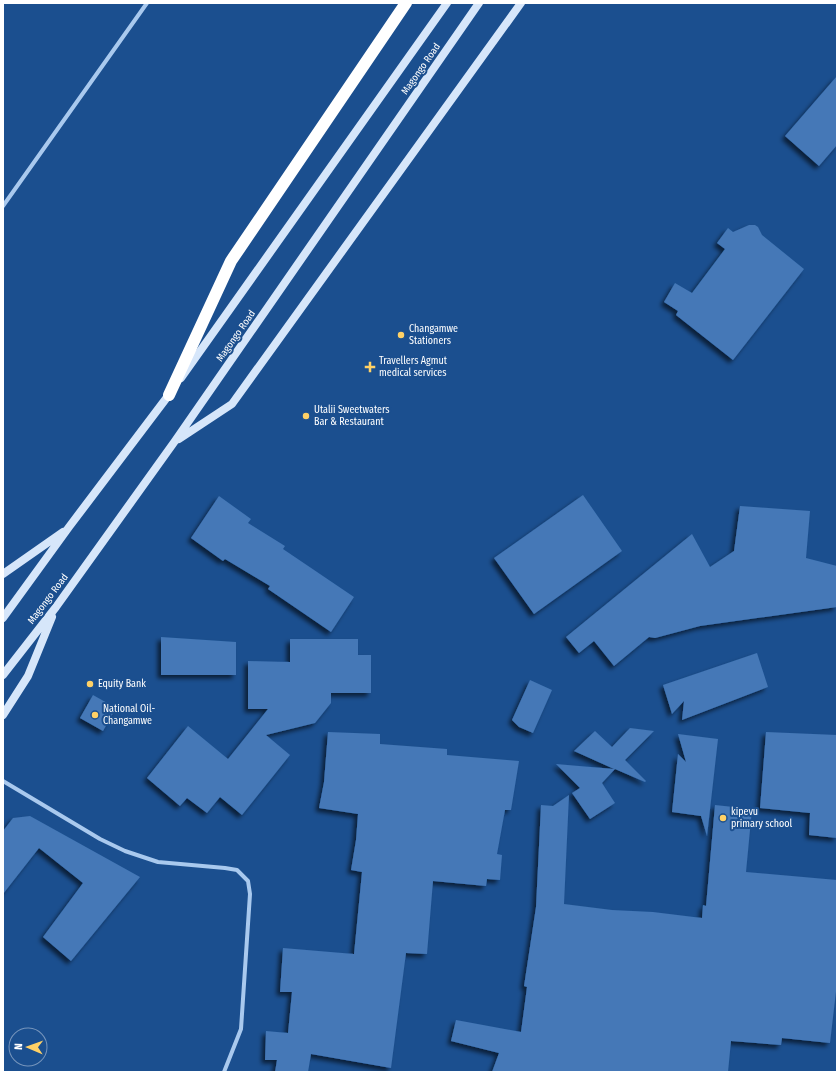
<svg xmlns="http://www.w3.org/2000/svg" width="840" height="1075" font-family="'Fira Sans Condensed',sans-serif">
<defs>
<filter id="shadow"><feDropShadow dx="-3.5" dy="3.5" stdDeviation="2" flood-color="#0009"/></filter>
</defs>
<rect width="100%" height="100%" fill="#1b4f8f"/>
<path fill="#4478b7" filter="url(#shadow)" d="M837,76V145L819,166L785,136Z
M749,225H755L758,227L762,235L804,269L733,360L676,315L678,311L664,302L675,283L692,293L725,249L717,243L728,228L733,232Z
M583,495L622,551L534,614L494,558Z
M219,496L251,519L248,523L285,546L283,549L354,597L331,632L268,589L270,586L225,559L223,561L191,538Z
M740,506L810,511L806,558L837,566V607L700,626L655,638L649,637L614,666L594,641L579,653L566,637L692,534L710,567L734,551Z
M161,637L236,642V675H161Z
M290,639H358V655H371V693H331V703L315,723L266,735L290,755L242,815L220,797L207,813L187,798L180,806L147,778L188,726L228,759L268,709H248V661L290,662Z
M757,653L768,687L682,720L684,701L672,714L663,685Z
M530,680L552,690L533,733L519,727L512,720Z
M93,695L116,708L103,731L80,718Z
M630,728L654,731L625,760L646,781L645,782L615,769L602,783L615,803L590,819L572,793L580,788L556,764L614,769L574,751L595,731L612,747Z
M328,732L380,734V744L447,749V755L519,761L511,810H505L497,854L502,855L500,880L487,879L486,886L433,881L427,954L406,953L391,1068L311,1054L308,1072H275L277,1060H265L266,1031L288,1033L292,992H280L283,948L354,954L362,872L351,870L356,840L358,814L319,808L324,782Z
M766,732L837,735V838L809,835L810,813L760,808Z
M678,734L718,739L707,836L701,816L672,812L678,754L686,762Z
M569,795L564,904L612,910L653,912L702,918L703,905L706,906L715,805L752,809L746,872L837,880V983L830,1043L782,1038L781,1045L731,1041L728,1072H492L499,1053L451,1041L456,1020L521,1032L527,987L524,986L536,907L541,805L553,806Z
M30,816L140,877L71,961L43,937L83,883L39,848L3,894V831L13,818Z"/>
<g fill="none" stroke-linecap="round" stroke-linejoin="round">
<path stroke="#a9c9ee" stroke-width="4" d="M3,206L147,3
M3,781L100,839L125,851L158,862L225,868L237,870L248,881L250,894L241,1029L224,1072"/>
<path stroke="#d6e6fa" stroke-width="8" d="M181,378L447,3
M179,439L232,404L521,3
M3,574L63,532
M3,618L69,527L171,392
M3,675L56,607L175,441L479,3
M3,715L28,676L52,617"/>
<path stroke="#fff" stroke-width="12" d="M169,395L231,261L406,3"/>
</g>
<g fill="#ffd166" stroke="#1b4f8f" stroke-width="1.5">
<circle cx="401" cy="335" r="4"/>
<path d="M368 361h4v4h4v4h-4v4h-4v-4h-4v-4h4z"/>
<circle cx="306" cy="416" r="4"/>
<circle cx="90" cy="684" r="4"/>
<circle cx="95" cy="715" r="4"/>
<circle cx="723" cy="818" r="4"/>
</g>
<g text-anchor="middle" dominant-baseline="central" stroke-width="4" stroke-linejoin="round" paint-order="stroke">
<g font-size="10" fill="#fff" stroke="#1b4f8f">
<text transform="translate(421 69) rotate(-55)">Magongo Road</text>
<text transform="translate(236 336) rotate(-55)">Magongo Road</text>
<text transform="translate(48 599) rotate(-53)">Magongo Road</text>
</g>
<g font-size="10" fill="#fff" stroke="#1b4f8f" text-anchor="start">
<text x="409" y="329">Changamwe<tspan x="409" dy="12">Stationers</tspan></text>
<text x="379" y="361">Travellers Agmut<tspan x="379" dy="12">medical services</tspan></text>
<text x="314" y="410">Utalii Sweetwaters<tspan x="314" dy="12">Bar &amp; Restaurant</tspan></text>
<text x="98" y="684">Equity Bank</text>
<text x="103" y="709">National Oil-<tspan x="103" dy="12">Changamwe</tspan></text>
<text x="731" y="812">kipevu<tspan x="731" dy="12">primary school</tspan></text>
</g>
</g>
<rect width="840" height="1075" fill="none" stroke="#ffffff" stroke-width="8"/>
<g transform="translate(28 1047) rotate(272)"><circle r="19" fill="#1b4f8f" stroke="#7695bc"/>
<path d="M0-3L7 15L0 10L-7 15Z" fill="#ffd166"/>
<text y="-6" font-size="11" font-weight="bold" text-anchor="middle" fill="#ffffff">N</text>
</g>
</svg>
